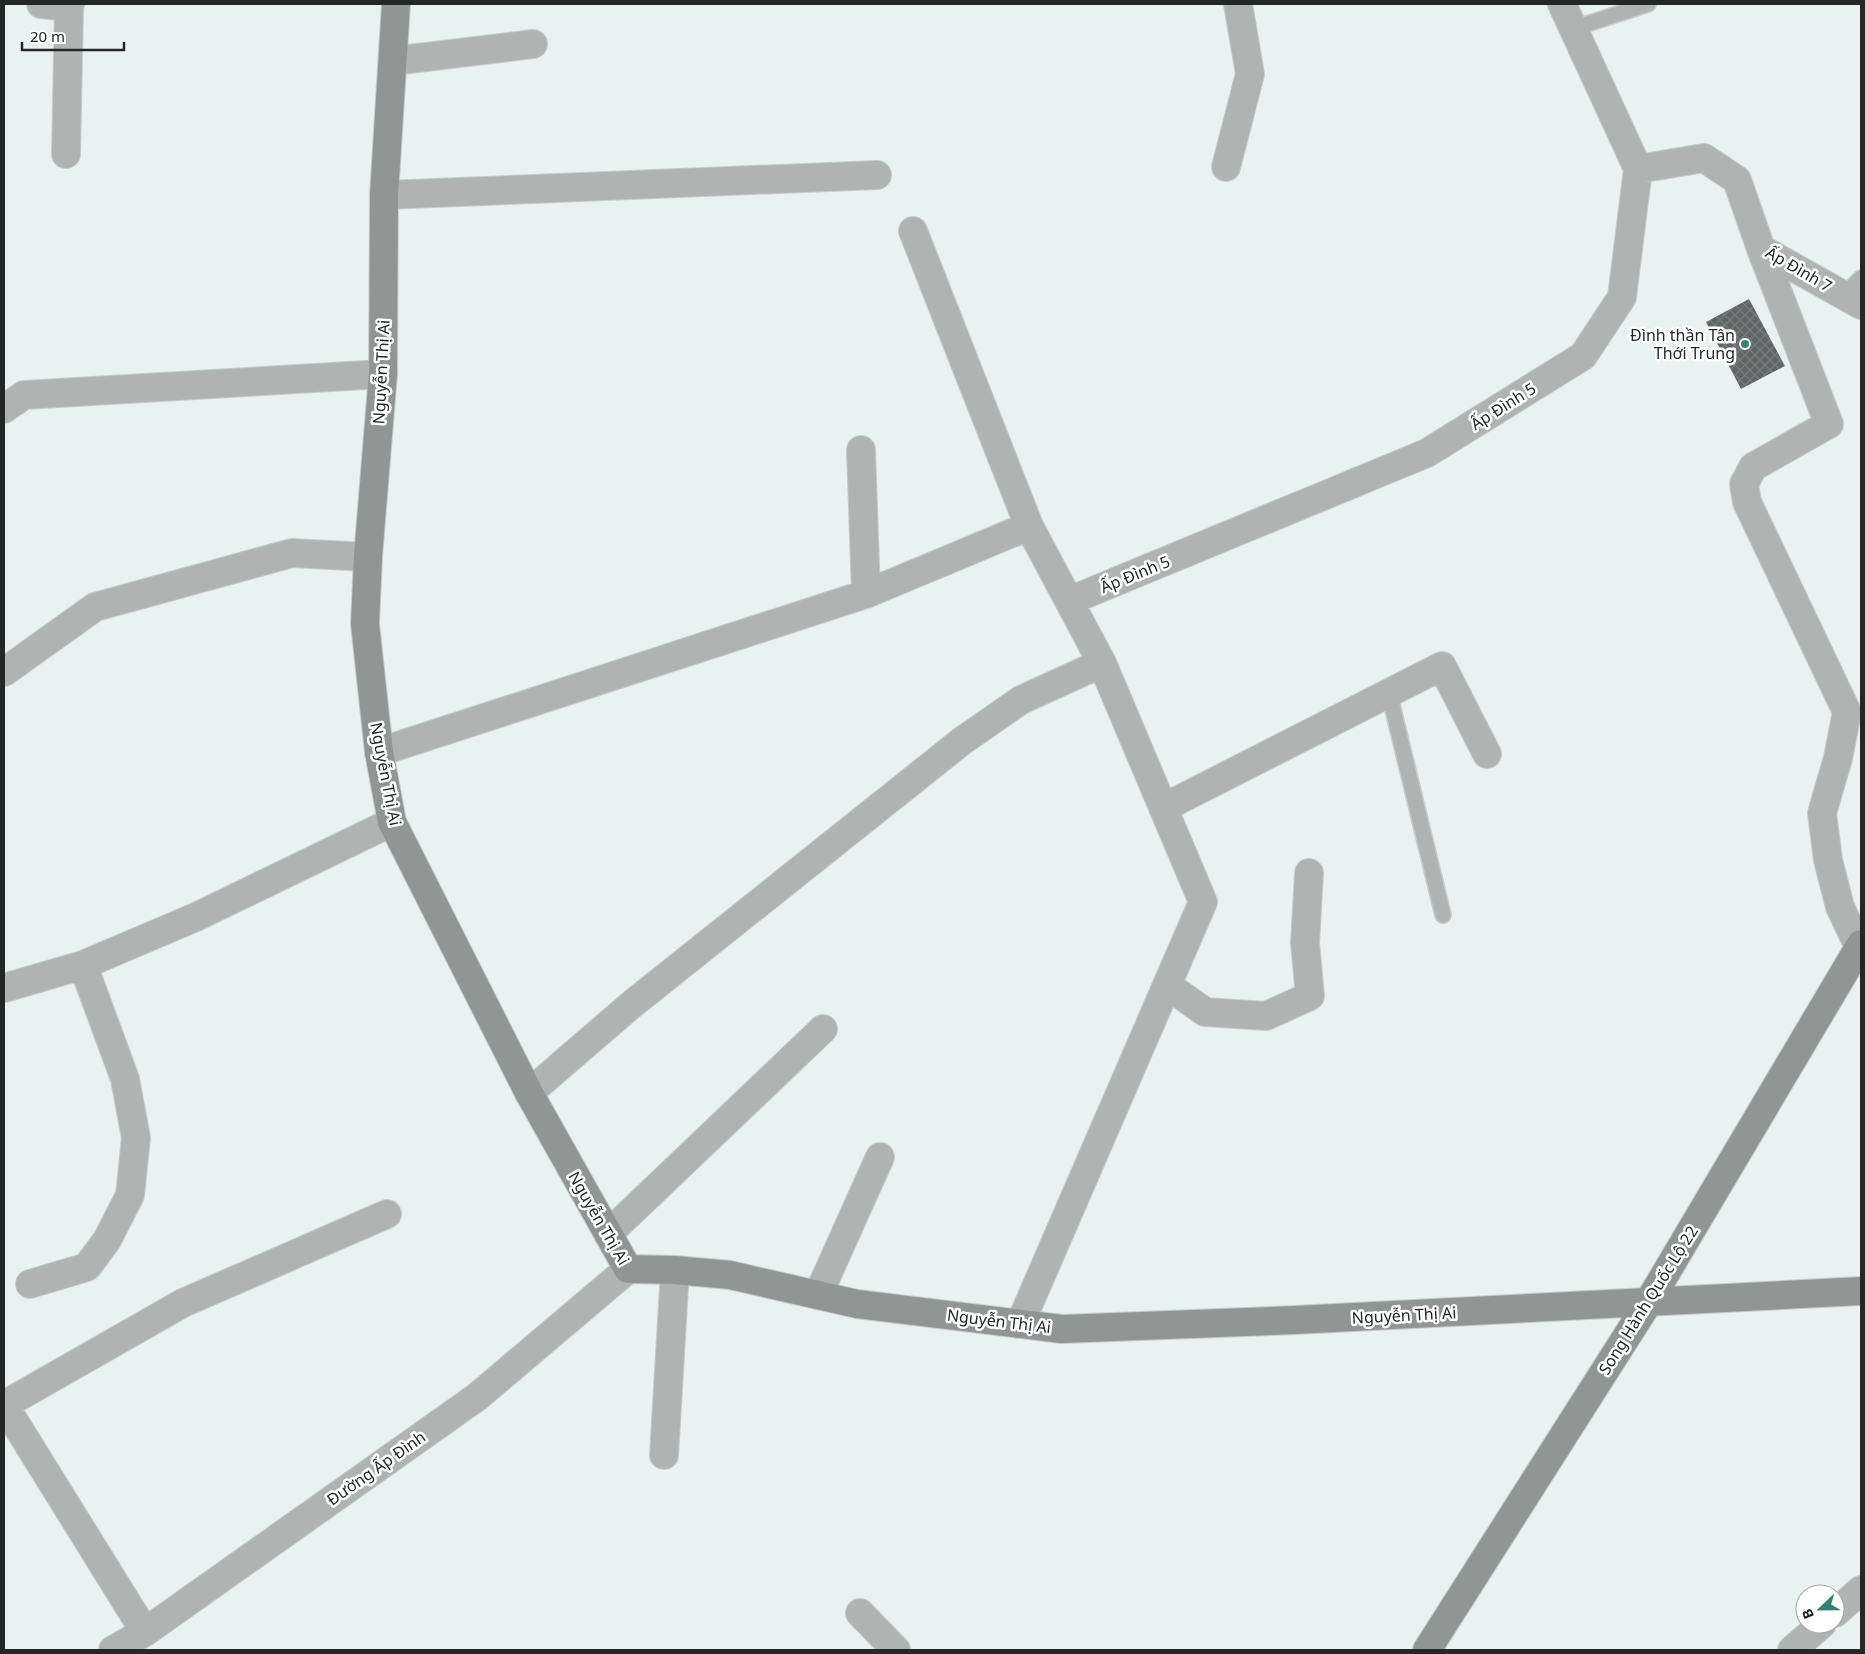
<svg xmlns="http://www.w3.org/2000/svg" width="1865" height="1654" font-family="'Noto Sans',sans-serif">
<defs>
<pattern id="building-cross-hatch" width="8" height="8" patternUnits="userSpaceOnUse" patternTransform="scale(1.25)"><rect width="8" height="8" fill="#5e6765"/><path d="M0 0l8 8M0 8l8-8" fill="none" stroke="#767d7b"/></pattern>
</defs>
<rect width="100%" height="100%" fill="#e8f2f0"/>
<path fill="url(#building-cross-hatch)" d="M1749,299L1785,366L1741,389L1706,322Z"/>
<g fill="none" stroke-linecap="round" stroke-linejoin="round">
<g stroke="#c5cdcc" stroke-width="18">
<path id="lane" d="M1575,28L1648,4
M1844,295L1861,278
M1389,693L1443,915"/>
</g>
<g stroke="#c5cdcc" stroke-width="30">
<path id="street" d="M41,4L69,7L70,4
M393,61L533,44
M66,154L69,7
M1226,167L1250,74L1238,4
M1638,169L1704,158L1737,180L1761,249L1861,305
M384,195L877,175
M1761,249L1829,424L1753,467L1744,484L1747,502L1847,712L1838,758L1822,813L1828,860L1840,907L1859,947
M4,409L24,395L383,374
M861,450L866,594
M1069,601L1427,453L1583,356L1622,297L1638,169L1562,4
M4,672L95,607L292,553L368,557
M379,752L866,594L1029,526L913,231
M1163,808L1442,666L1487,754
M1167,985L1205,1012L1266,1016L1310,996L1305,943L1309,873
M4,988L83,965L196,917L392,822
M529,1093L631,1005L962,741L1021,700L1102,663
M608,1234L823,1029
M30,1284L87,1267L107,1240L130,1195L136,1138L125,1079L83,965
M818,1295L880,1157
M1020,1324L1203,902L1102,663L1029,526
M664,1455L675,1270
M860,1613L896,1650
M1835,1613L1861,1590
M145,1632L4,1405L183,1303L387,1214
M113,1650L145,1632L477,1397L628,1269
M1792,1650L1822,1624"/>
</g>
<g stroke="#c5cdcc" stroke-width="30">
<path id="secondary" d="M396,4L384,195L383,374L368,557L365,624L379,752L392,822L529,1093L628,1269L675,1270L730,1275L857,1304L1062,1329L1295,1320L1861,1291
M1427,1650L1648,1303L1861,944"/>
</g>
<use href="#lane" stroke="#afb3b2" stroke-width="15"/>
<use href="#street" stroke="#afb3b2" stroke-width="28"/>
<use href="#secondary" stroke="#8f9694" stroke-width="28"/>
</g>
<circle fill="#387e76" stroke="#fff" stroke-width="2" cx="1745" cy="344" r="5"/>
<g text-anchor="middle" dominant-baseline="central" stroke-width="5" stroke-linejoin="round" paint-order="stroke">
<g font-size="16" fill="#232726" stroke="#fff">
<text transform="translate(1799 269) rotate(30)">Ấp Đình 7</text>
<text transform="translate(381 372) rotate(-87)">Nguyễn Thị Ai</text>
<text transform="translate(1503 406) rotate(-32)">Ấp Đình 5</text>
<text transform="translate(1135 574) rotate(-22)">Ấp Đình 5</text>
<text transform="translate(386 774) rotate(79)">Nguyễn Thị Ai</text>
<text transform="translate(599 1218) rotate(60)">Nguyễn Thị Ai</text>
<text transform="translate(1648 1300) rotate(-58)">Song Hành Quốc Lộ 22</text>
<text transform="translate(1404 1315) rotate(-3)">Nguyễn Thị Ai</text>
<text transform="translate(999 1321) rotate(7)">Nguyễn Thị Ai</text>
<text transform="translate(376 1468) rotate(-35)">Đường Ấp Đình</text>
</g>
<g font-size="16" fill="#232726" stroke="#fff" text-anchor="end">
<text x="1735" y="335">Đình thần Tân<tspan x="1735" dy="18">Thới Trung</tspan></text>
</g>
</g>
<rect width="1865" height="1654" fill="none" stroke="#232726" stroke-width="10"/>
<g transform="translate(1820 1609) rotate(248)"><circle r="24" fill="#ffffff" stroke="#a7a9a8"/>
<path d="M0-4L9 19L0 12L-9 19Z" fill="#387e76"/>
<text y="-8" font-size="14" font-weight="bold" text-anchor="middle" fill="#232726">B</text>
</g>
<path d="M22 42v8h102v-8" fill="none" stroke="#232726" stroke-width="2.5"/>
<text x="30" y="42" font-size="15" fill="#232726" stroke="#ffffff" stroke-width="4" paint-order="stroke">20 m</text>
</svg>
